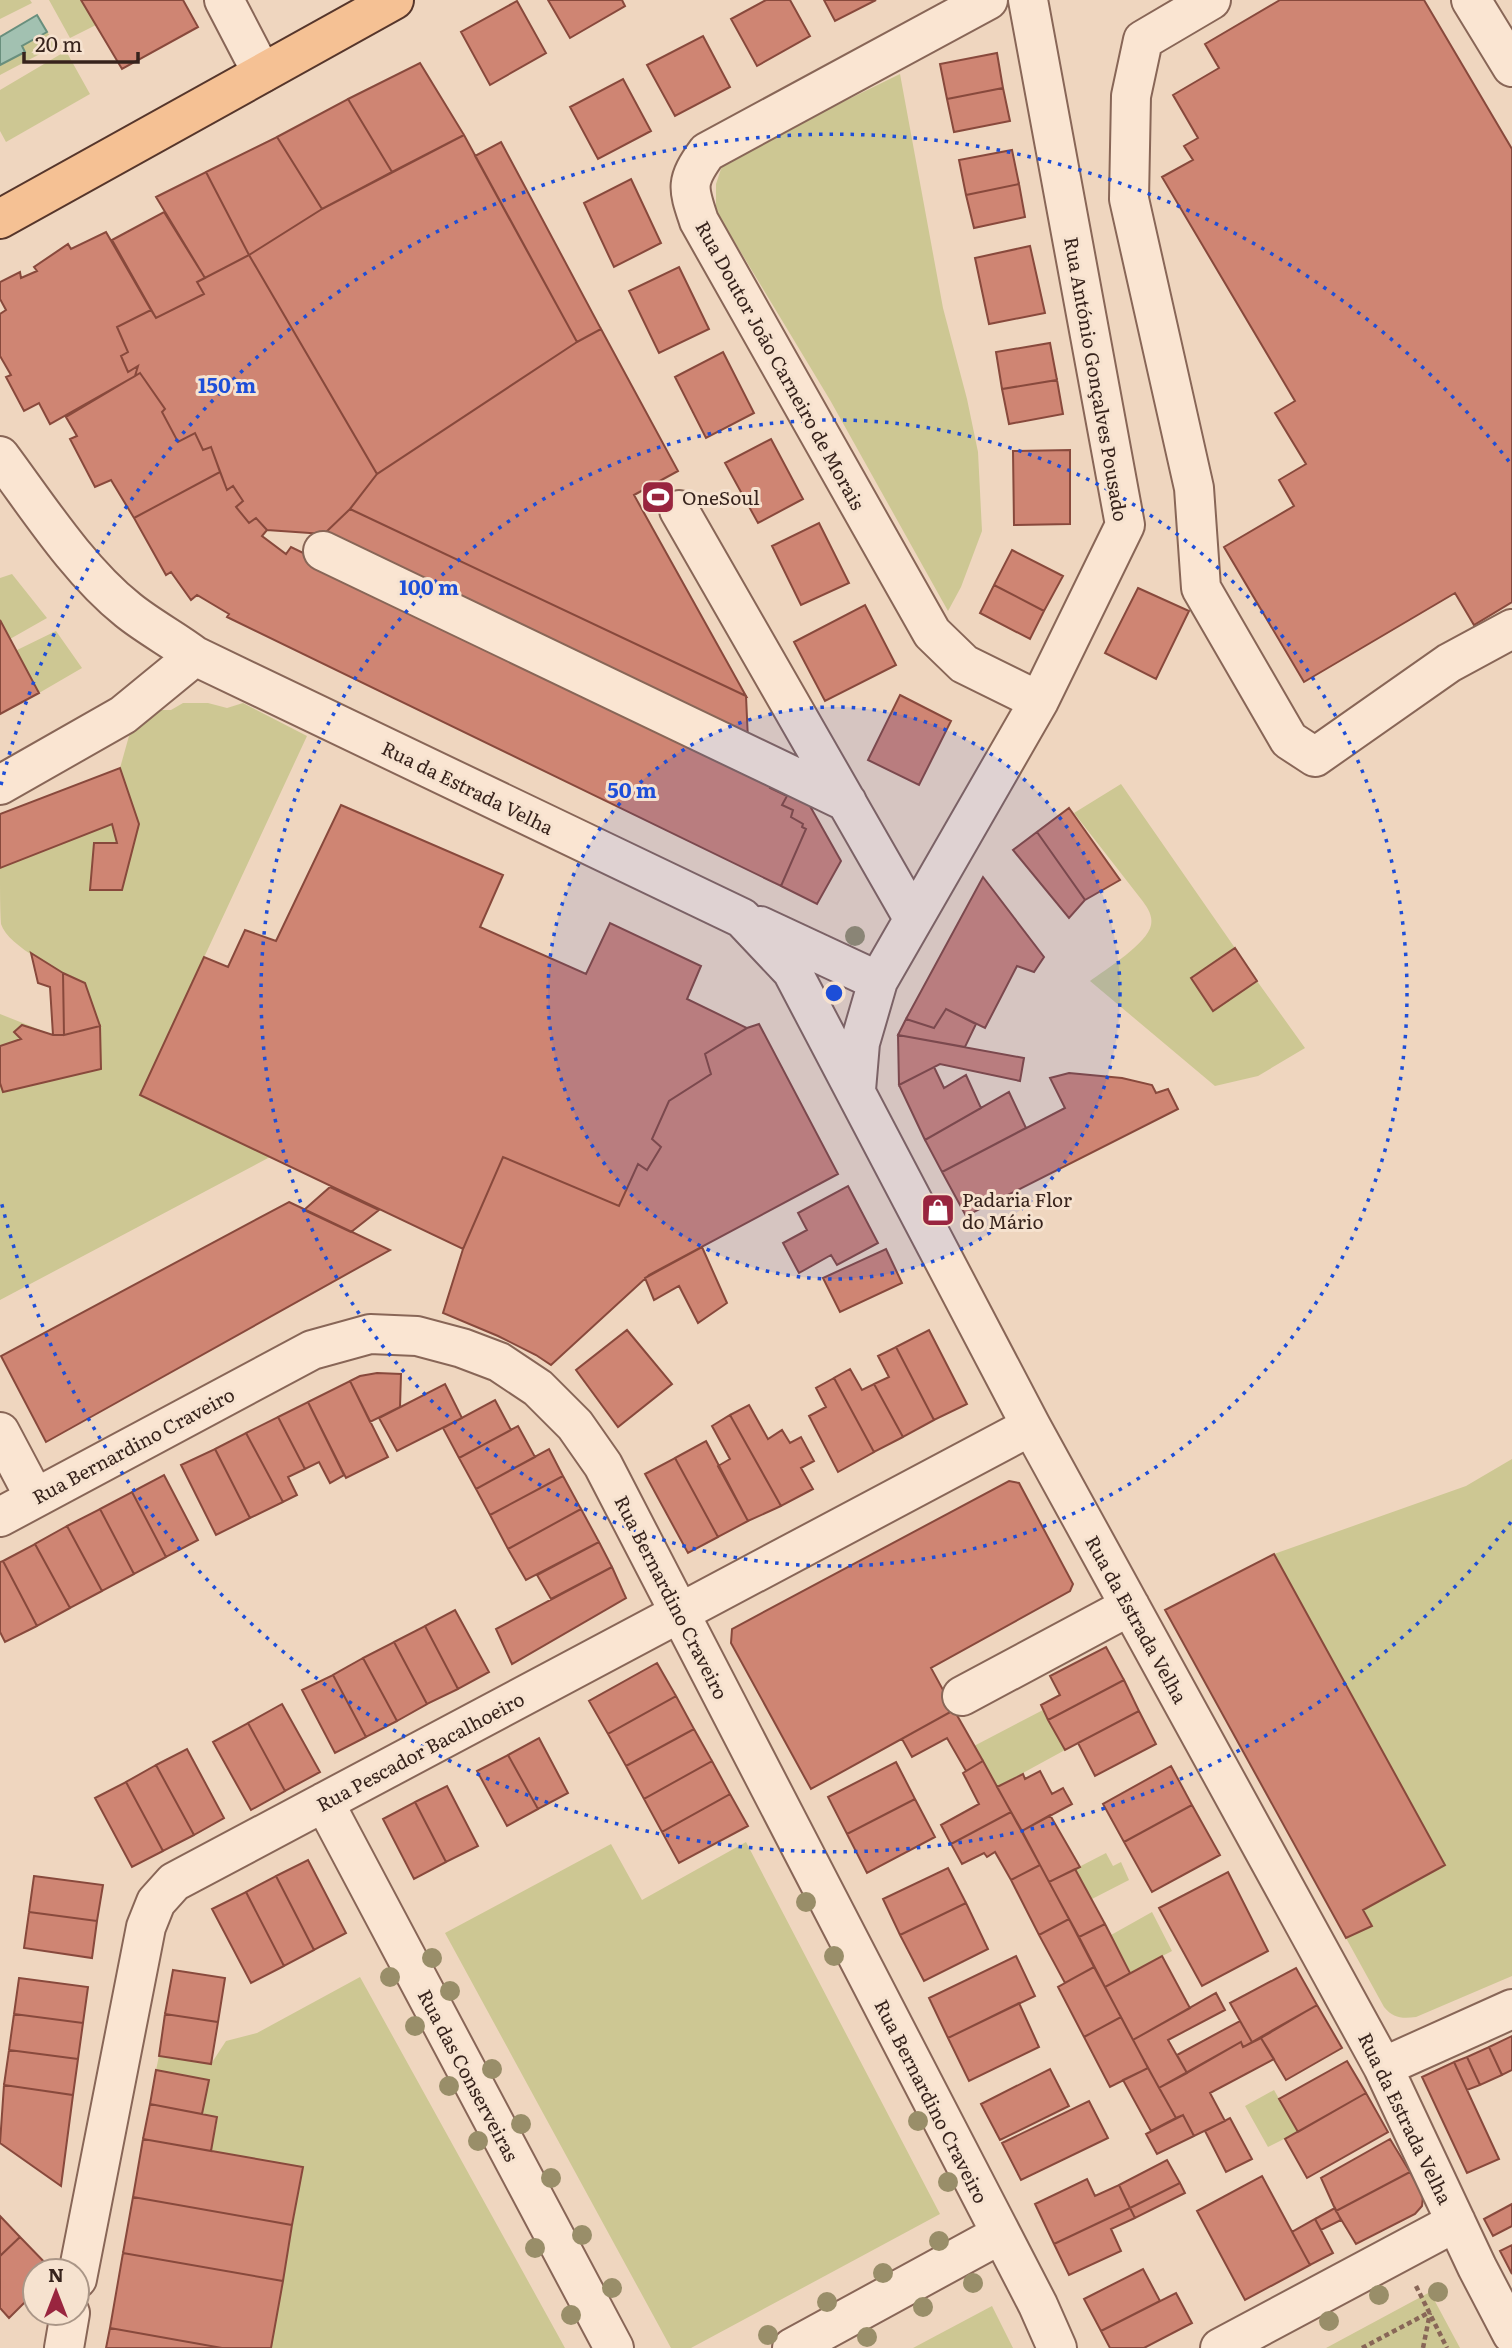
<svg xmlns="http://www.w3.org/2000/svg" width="1512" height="2348" font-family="Literata,serif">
<rect width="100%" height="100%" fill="#efd6bf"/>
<path fill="#cdc793" d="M0,0H30L32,3L0,19Z
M49,0H81L96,25L70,38Z
M47,32L57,45L0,75V65L25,52L21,46Z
M66,51L90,94L6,142L0,131V90Z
M900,74L943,308L967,399L978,452L982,531L961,587L948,611L830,400L716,211V184L724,160Z
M12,574L47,618L10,639L0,620V578Z
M56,631L82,668L39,693L15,651Z
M183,703H208L227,708L243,703L307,736L140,1095L270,1157L0,1300V1083L4,1092L101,1069L100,1026L85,983C63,973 8,947 1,924C0,908 0,885 0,868L112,824L117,843H94L90,890H122L139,824L120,768L129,736L141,717L154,710H171Z
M1121,784L1235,948L1191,978L1212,1010L1257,981L1305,1048L1258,1076L1215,1086L1090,981C1105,970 1148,943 1151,925C1153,915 1147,907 1141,899L1074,813Z
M0,1014L53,1035L22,1025L14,1032L21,1039L0,1046Z
M1512,1459V1976L1416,2017C1402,2019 1393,2018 1384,2007L1346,1938L1372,1926L1363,1910L1444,1865L1274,1554L1466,1486Z
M1043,1710L1065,1750L997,1787L974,1746Z
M746,1842L940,2214L691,2348H671L445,1933L611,1844L642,1900Z
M1106,1853L1113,1866L1121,1862L1129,1880L1092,1899L1075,1869Z
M1152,1912L1172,1951L1130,1973L1111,1935Z
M360,1977L565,2348H271L303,2167L211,2151L218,2117L202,2114L209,2080L156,2070L159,2056L211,2064L226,2041L257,2033Z
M1274,2090L1298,2132L1268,2147L1245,2106Z
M1430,2292L1460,2348H1326Z
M992,2306L1013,2348H913Z"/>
<path fill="#a2c1b1" stroke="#698f7d" stroke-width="2" d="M37,15L47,32L22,46L25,52L0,65V37Z"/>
<path fill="#cf8573" stroke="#88493c" stroke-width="2" d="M81,0H183L198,27L122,69Z
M548,0H622L625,6L570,38Z
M766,0H790L810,36L757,66L731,19Z
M824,0H876L835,21Z
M1280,0H1424L1512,149V602L1474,625L1455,593L1304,682L1224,547L1294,506L1279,480L1306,464L1275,413L1295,401L1162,177L1193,160L1184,146L1198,138L1173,95L1219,68L1205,44Z
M517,1L546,53L490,85L461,32Z
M703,36L730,87L675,116L647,65Z
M997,53L1003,88L947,99L940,64Z
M420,63L464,135L392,172L348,99Z
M623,79L651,131L598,159L570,107Z
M1003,88L1010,121L954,132L947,99Z
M348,99L392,172L322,209L277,137Z
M464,135L577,342L377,474L249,255L322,209Z
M277,137L322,209L249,255L206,172Z
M501,142L601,329L577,342L475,156Z
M1012,150L1019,184L966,195L959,160Z
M206,172L249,255L205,278L156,197Z
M631,179L661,243L614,267L584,203Z
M1019,184L1025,217L974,228L966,195Z
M164,212L205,278L197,282L204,294L156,318L112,240Z
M106,232L151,310L117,327L128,352L121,356L128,372L138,366L135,376L50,424L39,403L24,411L6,377L11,375L0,356V314L6,310L0,299V282L20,272L21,278L37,271L34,267L68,244L71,249Z
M1030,246L1045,313L989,324L975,258Z
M249,255L377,474L350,509L324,534L267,530L256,518L249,523L236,507L243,501L233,486L227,490L211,447L203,450L195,433L178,442L162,412L165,409L140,373L135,376L138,366L128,372L121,356L128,352L117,327L151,310L156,318L204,294L197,282Z
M679,267L709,329L659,353L629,291Z
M601,329L678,471L634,495L746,696L350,509L377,474L577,342Z
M1050,343L1057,380L1002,389L996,352Z
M723,352L754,413L706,438L675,377Z
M140,373L165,409L162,412L178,442L195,433L203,450L211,447L220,472L134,518L111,480L95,487L70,439L77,436L66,417Z
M1057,380L1063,414L1009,424L1002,389Z
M771,439L803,499L758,523L725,463Z
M1070,450V524L1014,525L1013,451Z
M220,472L227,490L233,486L243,501L236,507L249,523L256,518L267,530L262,536L286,554L291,547L772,780L770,788L787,796L782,805L793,810L791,817L803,824L802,827L806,829L781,886L227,617L229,614L197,595L191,600L171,572L166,575L134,518Z
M350,509L746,696L748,740L324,534Z
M819,523L849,583L801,605L772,546Z
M1012,550L1063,576L1044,611L994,585Z
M994,585L1044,611L1030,639L980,613Z
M1138,588L1189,611L1156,679L1105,653Z
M865,605L896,665L825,701L794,642Z
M0,620L39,693L0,714Z
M900,695L951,721L919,785L868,760Z
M120,768L139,824L122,890H90L94,843H117L112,824L0,868V814Z
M772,780L806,799L841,861L817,904L781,886L806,829L802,827L803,824L791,817L793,810L782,805L787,796L770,788Z
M341,805L503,875L480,927L586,974L610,923L701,966L687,999L747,1028L705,1054L711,1074L669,1101L652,1139L661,1147L647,1170L638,1164L619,1206L503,1157L463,1249L140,1095L204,957L228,967L245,930L276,941Z
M1069,808L1120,880L1085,900L1037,832Z
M1037,832L1085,900L1069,918L1013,850Z
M983,877L1044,957L1034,972L1017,966L985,1028L946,1009L934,1028L906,1019Z
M1235,948L1257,981L1213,1011L1191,978Z
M31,953L63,973L64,1035H53L50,987L38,983Z
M63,973L85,983L100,1026L64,1035Z
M946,1009L976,1024L965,1047L898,1035L906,1019L934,1028Z
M759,1024L838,1174L649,1275L551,1365L536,1355L498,1336L443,1313L463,1249L503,1157L619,1206L638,1164L647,1170L661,1147L652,1139L669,1101L711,1074L705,1054L747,1028Z
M22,1025L53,1035H64L100,1026L101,1069L3,1092L0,1083V1046L21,1039L14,1032Z
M898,1035L1024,1058L1020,1081L940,1064L899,1085Z
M934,1067L944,1088L966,1075L981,1108L925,1140L899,1085Z
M1069,1073L1122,1078L1152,1085L1156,1093L1168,1089L1178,1109L966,1216L942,1172L1065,1108L1050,1078Z
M1009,1092L1026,1128L942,1172L925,1140Z
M848,1186L878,1243L837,1265L831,1255L799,1273L783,1243L807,1230L798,1213Z
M330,1187L379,1210L351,1232L304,1210Z
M289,1202L390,1250L46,1442L1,1356Z
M702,1247L727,1303L698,1323L679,1286L654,1300L645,1278Z
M886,1249L902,1283L840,1312L823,1278Z
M627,1330L672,1384L618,1427L576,1370Z
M929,1330L967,1404L934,1420L896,1347Z
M896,1347L934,1420L903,1437L874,1384L889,1377L878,1356Z
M850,1369L862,1390L874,1384L903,1437L874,1452L834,1378Z
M377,1373L401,1374L400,1407L370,1422L350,1381L360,1376Z
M834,1378L874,1452L838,1472L809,1416L826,1407L816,1388Z
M350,1381L388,1457L346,1478L308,1402Z
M445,1384L462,1418L397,1451L379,1418Z
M495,1400L511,1430L459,1458L443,1428Z
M308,1402L344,1475L330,1483L319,1462L305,1469L278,1417Z
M749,1405L768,1439L782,1430L790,1443L801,1437L814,1461L801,1468L813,1489L781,1506L730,1415Z
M730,1415L781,1506L748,1521L718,1466L730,1459L712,1426Z
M278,1417L305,1469L288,1477L297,1495L283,1502L246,1433Z
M518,1426L535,1457L476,1489L459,1458Z
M246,1433L283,1502L250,1518L215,1449Z
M706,1441L748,1521L718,1537L675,1458Z
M215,1449L250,1518L216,1535L181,1465Z
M549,1449L563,1476L490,1515L476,1489Z
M675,1458L718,1537L688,1553L645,1474Z
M164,1475L198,1540L166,1557L132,1492Z
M563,1476L581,1509L508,1549L490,1515Z
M1009,1481L1019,1483L1073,1584L1070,1591L931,1668L954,1710L811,1789L731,1643L732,1629Z
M132,1492L166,1557L134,1574L100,1509Z
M100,1509L134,1574L102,1591L67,1526Z
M581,1509L599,1542L526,1580L508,1549Z
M67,1526L102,1591L70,1608L35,1544Z
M599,1542L612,1567L551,1599L537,1575Z
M35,1544L70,1608L37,1626L3,1561Z
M1274,1554L1445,1865L1363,1910L1372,1926L1346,1938L1165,1610Z
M3,1561L37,1626L5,1642L0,1632V1562Z
M612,1567L626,1598L512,1664L496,1629Z
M455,1610L489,1672L458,1689L425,1626Z
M425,1626L458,1689L427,1704L394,1642Z
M394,1642L427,1704L397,1721L363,1658Z
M1106,1647L1124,1680L1048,1720L1041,1705L1060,1695L1050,1676Z
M363,1658L397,1721L366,1737L333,1675Z
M657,1663L676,1696L608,1734L589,1701Z
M333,1675L366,1737L335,1753L302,1690Z
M1124,1680L1139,1711L1065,1750L1048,1720Z
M676,1696L694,1729L626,1766L608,1734Z
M282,1704L320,1772L285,1791L248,1723Z
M954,1710L983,1761L966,1771L947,1738L912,1757L902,1739Z
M1139,1711L1156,1744L1095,1776L1078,1743Z
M248,1723L285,1791L251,1810L213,1742Z
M694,1729L712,1761L644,1799L626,1766Z
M539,1738L568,1793L538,1809L508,1755Z
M187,1749L224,1818L194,1835L156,1765Z
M508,1755L538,1809L507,1826L477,1771Z
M712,1761L730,1794L662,1832L644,1799Z
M983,1761L1011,1812L951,1844L941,1825L979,1804L963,1773Z
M896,1762L915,1799L847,1834L828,1797Z
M156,1765L194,1835L163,1851L126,1782Z
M1171,1766L1192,1805L1124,1842L1103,1804Z
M1040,1771L1052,1794L1063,1788L1072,1804L1022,1831L997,1787L1023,1774L1025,1779Z
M126,1782L163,1851L132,1867L95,1798Z
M447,1786L478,1846L446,1862L415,1802Z
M730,1794L748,1826L679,1863L662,1832Z
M915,1799L935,1837L867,1873L847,1834Z
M415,1802L446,1862L414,1879L383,1819Z
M1192,1805L1220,1855L1152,1892L1124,1842Z
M1011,1812L1040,1865L1011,1880L995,1852L987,1857L984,1853L962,1864L951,1844Z
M1050,1815L1080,1867L1049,1882L1022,1831Z
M308,1860L346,1933L314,1950L276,1876Z
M1040,1865L1069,1919L1039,1935L1011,1880Z
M948,1868L966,1903L900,1935L883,1899Z
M1075,1869L1105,1924L1079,1937L1049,1882Z
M1228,1872L1268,1951L1202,1986L1159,1908Z
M34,1876L103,1885L97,1921L29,1912Z
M276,1876L314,1950L284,1966L246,1892Z
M246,1892L284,1966L251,1983L212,1909Z
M966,1903L988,1949L924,1981L900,1935Z
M29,1912L97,1921L92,1958L24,1948Z
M1069,1919L1094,1967L1065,1983L1039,1935Z
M1105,1924L1130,1973L1105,1987L1079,1937Z
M1016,1956L1035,1996L948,2038L929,1998Z
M1162,1956L1190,2008L1133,2040L1105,1987Z
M1094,1967L1121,2017L1084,2037L1058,1987Z
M1296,1968L1317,2005L1252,2042L1230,2003Z
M173,1970L225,1978L218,2022L165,2014Z
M19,1978L88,1987L83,2023L14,2014Z
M1216,1993L1225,2010L1168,2040L1187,2073L1159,2088L1133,2040Z
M1019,2003L1039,2047L969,2081L948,2038Z
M1317,2005L1342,2048L1286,2080L1261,2038Z
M14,2014L83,2023L78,2059L9,2050Z
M165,2014L218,2022L211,2064L159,2056Z
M1121,2017L1148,2068L1110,2087L1084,2037Z
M1240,2021L1252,2042L1243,2047L1241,2042L1187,2073L1177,2055Z
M1512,2036V2070L1502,2075L1489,2047Z
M1261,2038L1274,2059L1210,2093L1225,2121L1194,2136L1183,2115L1176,2118L1159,2088L1241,2042L1243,2047Z
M1489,2047L1502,2075L1480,2085L1467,2057Z
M9,2050L78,2059L73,2095L4,2085Z
M1467,2057L1480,2085L1467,2090L1454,2062Z
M1347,2061L1366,2093L1298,2132L1279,2099Z
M1454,2062L1499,2159L1467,2173L1422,2077Z
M1148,2068L1176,2118L1151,2131L1123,2080Z
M1050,2069L1069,2106L1000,2140L981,2104Z
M156,2070L209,2080L202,2114L150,2104Z
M4,2085L73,2095L61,2186L0,2143Z
M1366,2093L1388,2132L1307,2178L1285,2139Z
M1089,2101L1108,2138L1021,2180L1002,2143Z
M150,2104L217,2117L211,2151L143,2139Z
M1183,2115L1194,2136L1157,2154L1146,2134Z
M1230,2118L1252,2159L1226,2172L1205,2131Z
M143,2139L303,2167L292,2225L133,2197Z
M1390,2139L1410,2172L1336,2211L1321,2178Z
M1167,2160L1180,2183L1130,2208L1119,2185Z
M1410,2172L1423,2196L1422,2206L1415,2214L1356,2244L1336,2211Z
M1262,2176L1310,2265L1245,2300L1197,2211Z
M1087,2179L1095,2196L1119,2185L1130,2208L1054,2244L1035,2204Z
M1180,2183L1185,2193L1135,2218L1130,2208Z
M133,2197L292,2225L283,2281L123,2253Z
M1512,2204V2226L1493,2236L1484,2219Z
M1130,2208L1135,2218L1111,2229L1121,2251L1069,2275L1054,2244Z
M1335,2208L1341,2220L1321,2230L1315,2219Z
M0,2216L20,2237L0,2256Z
M1315,2219L1333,2253L1310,2265L1292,2232Z
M20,2237L53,2271H35V2292L9,2318L0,2308V2256Z
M1512,2245V2274L1500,2251Z
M123,2253L283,2281L271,2348H222L110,2328Z
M1143,2269L1160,2301L1101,2331L1084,2299Z
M1176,2293L1192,2323L1144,2348H1110L1101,2331Z
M110,2328L222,2348H106Z"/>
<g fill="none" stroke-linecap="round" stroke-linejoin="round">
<g stroke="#886657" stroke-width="42">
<path id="minor" d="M224,0L262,73
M988,0L707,152C685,182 688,188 699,221L932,633L964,664L1039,701
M1211,0L1143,40L1131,96L1129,199L1194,488L1201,588L1289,740L1315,757L1449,663L1512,629
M1471,0L1512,67
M0,456C38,507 78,570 128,610C149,627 174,640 195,656L742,918L792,971L1031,1426L1383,2067L1477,2267L1512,2334
M679,510L913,918
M323,551L847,802
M0,785L123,715L195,656
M760,926L878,981
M856,1090L860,1043L878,981L1039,701L1125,525L1028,0
M0,1432L35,1498
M0,1517L312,1350L370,1334L417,1336L462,1348L499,1362L538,1388L575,1425L603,1465L1038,2305L1057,2348
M962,1696L1130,1606
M324,1802L614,2348
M1383,2067L1512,2009
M77,2279L146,1927L156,1902L174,1882L1031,1426
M64,2348L70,2313
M792,2348L1001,2234
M1220,2348L1456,2222"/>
</g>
<g stroke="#56362b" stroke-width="42">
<path id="major" d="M0,219L394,0"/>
</g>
<path stroke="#886657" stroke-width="4.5" stroke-dasharray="5 3.5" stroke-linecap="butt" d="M1416,2286L1447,2348
M1362,2348L1430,2312
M1423,2348L1430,2313"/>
<use href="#minor" stroke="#fae5d2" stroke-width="38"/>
<use href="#major" stroke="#f5c194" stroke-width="38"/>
</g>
<g fill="#998e69">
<circle cx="855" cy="936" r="10"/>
<circle cx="806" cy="1902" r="10"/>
<circle cx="834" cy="1956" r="10"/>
<circle cx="432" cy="1958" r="10"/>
<circle cx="390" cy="1977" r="10"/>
<circle cx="450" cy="1991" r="10"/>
<circle cx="415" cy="2026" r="10"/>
<circle cx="492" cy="2069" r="10"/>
<circle cx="449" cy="2086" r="10"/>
<circle cx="918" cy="2121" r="10"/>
<circle cx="521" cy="2124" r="10"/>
<circle cx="478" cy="2141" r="10"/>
<circle cx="551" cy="2178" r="10"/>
<circle cx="948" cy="2182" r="10"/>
<circle cx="582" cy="2235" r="10"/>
<circle cx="939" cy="2241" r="10"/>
<circle cx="535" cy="2248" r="10"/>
<circle cx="883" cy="2273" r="10"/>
<circle cx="973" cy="2283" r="10"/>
<circle cx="612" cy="2288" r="10"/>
<circle cx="1438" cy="2292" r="10"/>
<circle cx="1379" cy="2295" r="10"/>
<circle cx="827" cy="2302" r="10"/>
<circle cx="923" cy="2307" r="10"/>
<circle cx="571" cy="2315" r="10"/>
<circle cx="1329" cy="2321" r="10"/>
<circle cx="768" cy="2335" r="10"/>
<circle cx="867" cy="2337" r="10"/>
</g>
<circle cx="834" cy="993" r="286" fill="#1d4ed8" fill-opacity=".12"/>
<g fill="none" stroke="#1d4ed8" stroke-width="3.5" stroke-dasharray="3.5 7">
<circle cx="834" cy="993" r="286"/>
<circle cx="834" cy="993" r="573"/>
<path d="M1511 1522A859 859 0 0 1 1 1201M1 785A859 859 0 0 1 1511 464"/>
</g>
<defs>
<g id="stadium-square" transform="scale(1.75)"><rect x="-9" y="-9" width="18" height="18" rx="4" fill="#99253f" stroke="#f6e2cf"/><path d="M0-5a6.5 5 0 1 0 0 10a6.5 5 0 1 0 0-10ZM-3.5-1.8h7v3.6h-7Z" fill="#fff"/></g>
<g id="shop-square" transform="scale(1.75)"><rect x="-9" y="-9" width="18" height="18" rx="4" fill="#99253f" stroke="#f6e2cf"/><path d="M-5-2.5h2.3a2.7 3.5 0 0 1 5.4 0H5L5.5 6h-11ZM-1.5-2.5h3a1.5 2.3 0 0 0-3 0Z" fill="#fff"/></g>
</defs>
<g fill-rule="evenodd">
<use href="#stadium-square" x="658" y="497"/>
<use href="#shop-square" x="938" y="1210"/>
</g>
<g text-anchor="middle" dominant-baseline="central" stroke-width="6" stroke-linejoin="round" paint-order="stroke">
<g font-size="19" fill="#37231c" stroke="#f6e2cf">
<text transform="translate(781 365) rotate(61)">Rua Doutor João Carneiro de Morais</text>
<text transform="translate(1097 379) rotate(80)">Rua António Gonçalves Pousado</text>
<text transform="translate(468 787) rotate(26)">Rua da Estrada Velha</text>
<text transform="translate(133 1445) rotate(-28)">Rua Bernardino Craveiro</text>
<text transform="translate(672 1597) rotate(63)">Rua Bernardino Craveiro</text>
<text transform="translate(1137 1619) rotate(61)">Rua da Estrada Velha</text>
<text transform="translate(420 1751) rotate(-28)">Rua Pescador Bacalhoeiro</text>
<text transform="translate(469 2075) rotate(62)">Rua das Conserveiras</text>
<text transform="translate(932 2101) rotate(63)">Rua Bernardino Craveiro</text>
<text transform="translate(1406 2118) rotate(64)">Rua da Estrada Velha</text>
</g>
<g font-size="19" fill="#37231c" stroke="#f6e2cf" text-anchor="start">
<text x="682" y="497">OneSoul</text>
<text x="962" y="1199">Padaria Flor<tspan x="962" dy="22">do Mário</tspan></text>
</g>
</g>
<circle cx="834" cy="993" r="10" fill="#1d4ed8" stroke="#f6e2cf" stroke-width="3.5"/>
<g font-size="21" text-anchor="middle" font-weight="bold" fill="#1d4ed8" stroke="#f6e2cf" stroke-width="6" stroke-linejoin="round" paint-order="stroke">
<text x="227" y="393">150 m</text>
<text x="429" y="595">100 m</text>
<text x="632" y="798">50 m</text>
</g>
<g transform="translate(56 2292)"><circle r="33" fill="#f6e2cf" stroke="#aa9687" stroke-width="2"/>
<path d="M0-5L12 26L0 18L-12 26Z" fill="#99253f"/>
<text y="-10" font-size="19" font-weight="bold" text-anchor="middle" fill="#37231c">N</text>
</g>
<path d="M24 52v10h114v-10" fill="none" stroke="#37231c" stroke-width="3.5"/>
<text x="35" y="52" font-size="21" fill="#37231c" stroke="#f6e2cf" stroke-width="5" paint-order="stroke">20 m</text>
</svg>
